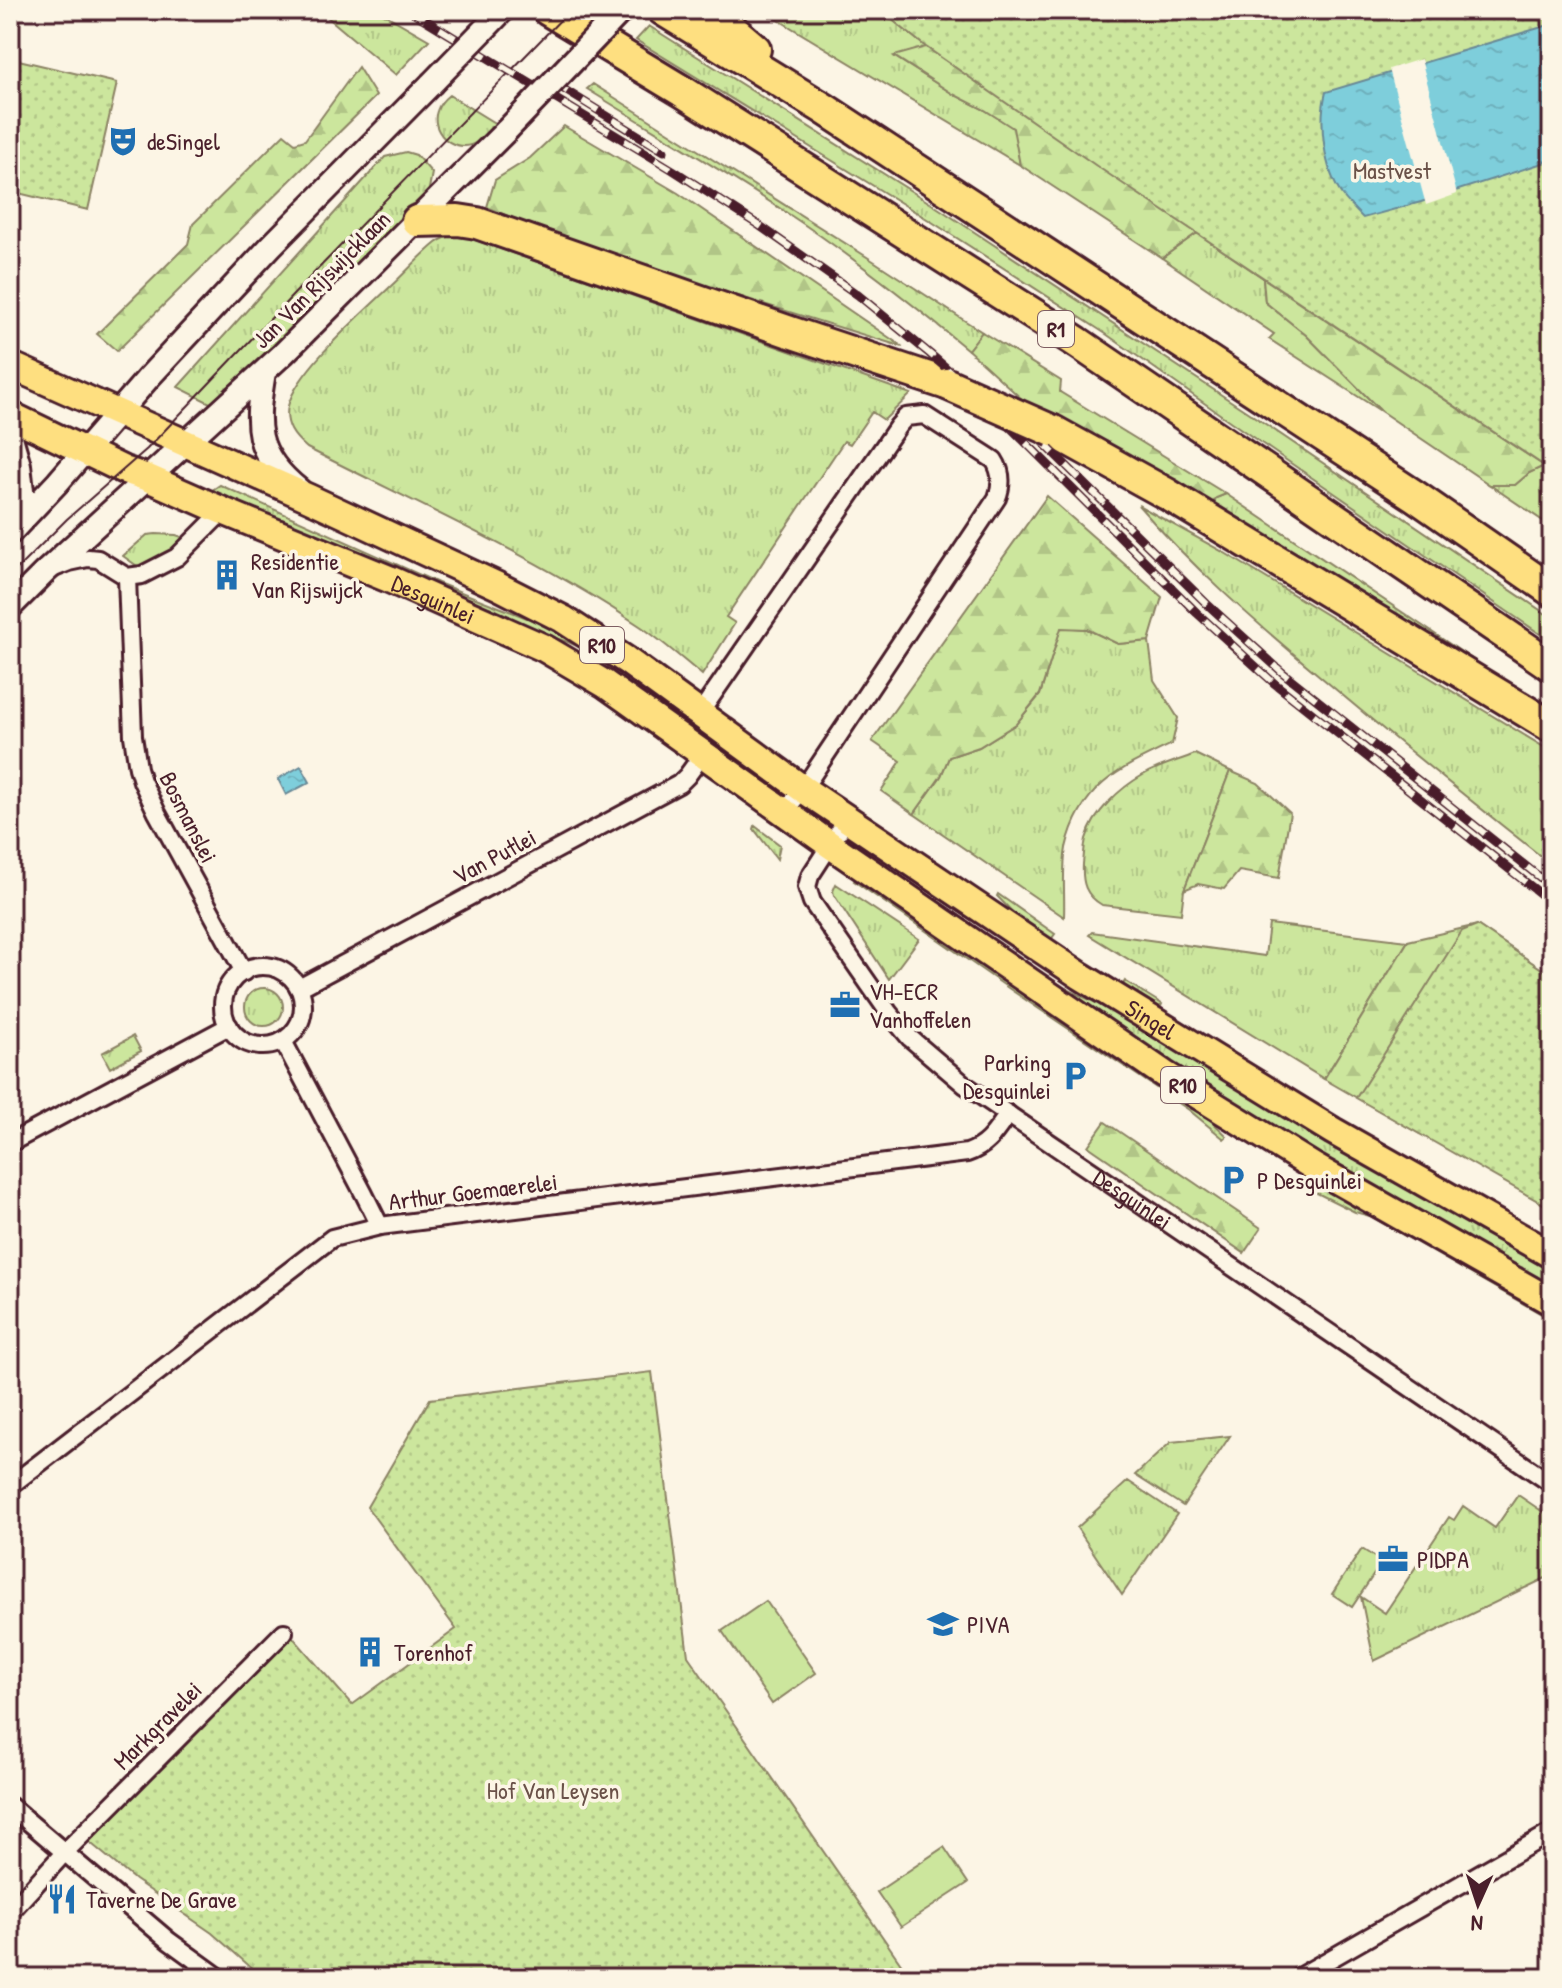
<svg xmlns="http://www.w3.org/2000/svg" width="1562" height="1988" font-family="'Patrick Hand',sans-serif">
<defs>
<pattern id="grass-tufts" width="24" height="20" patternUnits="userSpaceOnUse" patternTransform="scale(2)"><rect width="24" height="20" fill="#cce69d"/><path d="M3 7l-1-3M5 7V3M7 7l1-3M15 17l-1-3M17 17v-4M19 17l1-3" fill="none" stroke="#b1c587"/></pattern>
<pattern id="forest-firs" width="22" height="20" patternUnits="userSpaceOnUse" patternTransform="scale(2)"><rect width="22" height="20" fill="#cce69d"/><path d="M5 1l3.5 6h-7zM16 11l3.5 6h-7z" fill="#b1c587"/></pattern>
<pattern id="park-dots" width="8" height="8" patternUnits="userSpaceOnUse" patternTransform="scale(2)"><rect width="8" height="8" fill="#cce69d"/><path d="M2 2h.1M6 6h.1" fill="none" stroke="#b1c587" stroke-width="1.8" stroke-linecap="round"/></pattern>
<pattern id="water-ripples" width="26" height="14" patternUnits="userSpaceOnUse" patternTransform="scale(2)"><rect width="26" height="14" fill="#7ecedb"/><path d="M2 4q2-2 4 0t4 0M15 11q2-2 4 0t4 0" fill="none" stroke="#6eb0bc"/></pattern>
</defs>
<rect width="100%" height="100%" fill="#fcf5e5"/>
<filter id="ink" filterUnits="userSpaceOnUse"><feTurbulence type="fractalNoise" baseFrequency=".0125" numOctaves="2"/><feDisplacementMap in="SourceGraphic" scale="16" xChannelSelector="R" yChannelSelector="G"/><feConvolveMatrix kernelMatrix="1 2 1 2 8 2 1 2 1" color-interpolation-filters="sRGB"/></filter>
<g filter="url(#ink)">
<path fill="url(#grass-tufts)" stroke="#8b8264" stroke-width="2" d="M319,10H377L429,40L396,75Z
M762,10H880L926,47L895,57L953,94L985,110L1014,128L1020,165Z
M649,26L938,208L1261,421L1552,618V642L1251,436L1106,334L932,222L636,40Z
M593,84L875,262L982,332L968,350C909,301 848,253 784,211C720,169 653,130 587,89Z
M449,95L496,124C489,131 481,142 471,145C451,151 430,131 437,111C439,104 444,99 449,95Z
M406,152L416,155L432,173L428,194L214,405L178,387L385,157Z
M1197,233L1263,278L1265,302L1306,335L1382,412L1269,339L1274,334L1162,258Z
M458,234L911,394L884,420L872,412L850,444L844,441L726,617L735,623L702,675C681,658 661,640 640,626C535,556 419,505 307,448C294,437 284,425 288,406C297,370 364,312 391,286C406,272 420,256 436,243C442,238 450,236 458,234Z
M1544,466L1552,471V527L1490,485H1515L1529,473Z
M220,485L438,583L560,631L593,653L568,642L538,633L285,522L208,493Z
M1226,494L1496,675L1447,650L1211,506L1216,498Z
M1138,505L1225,553L1552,752V865C1472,802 1393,738 1315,672C1253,620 1191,566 1138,505Z
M156,534L176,535L188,539L174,550L140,568L123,556L147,535Z
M1061,627L1087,629L1118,644L1149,641L1154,680L1178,718L1172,744C1119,769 1080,786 1066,848C1062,870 1065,895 1064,917L914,814L941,776L949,757L979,747L1016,724L1040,695Z
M1195,754L1230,771L1184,890L1181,914L1102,905C1085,895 1082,883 1083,864C1084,856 1084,847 1086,839C1094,812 1120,788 1143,775C1158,766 1178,761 1195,754Z
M755,826L780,845L777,859L754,829Z
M876,862L1065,988L1115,1012L1552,1268V1287L1328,1159L1163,1058Z
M857,877L1017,989L1202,1112L1227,1136L1224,1139L1189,1110L1014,992L854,881Z
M836,884L919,939L889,979L834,895L833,891Z
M998,894L1055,934L1050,941L1024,924L997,896Z
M1269,924L1408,941L1324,1079L1089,935L1092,932L1265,956Z
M1125,981L1162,1004L1159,1010L1122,986Z
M245 1007a19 19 0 1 1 38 0a19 19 0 1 1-38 0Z
M133,1036L141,1051L110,1068L102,1053Z
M1320,1184L1552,1315V1320L1370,1216L1355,1212L1315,1192Z
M1230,1436L1183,1506L1135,1475L1171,1442Z
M1128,1481L1177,1514L1122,1595L1077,1528Z
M1518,1495L1552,1518V1575L1374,1661L1361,1597L1385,1613L1449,1517L1454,1520L1463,1506L1495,1528Z
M1362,1549L1382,1562L1352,1607L1332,1594Z"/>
<path fill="url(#forest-firs)" stroke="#8b8264" stroke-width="2" d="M926,47L1197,233L1162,258L1020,165L1013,128L985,110L953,94L894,56Z
M358,67L376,96L117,351L97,334L188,244L193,224L284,134L295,143L305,140Z
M564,126L678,193L903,347L582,248L487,207L495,180L530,158Z
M1263,278L1544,466L1529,473L1515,485H1490L1382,412L1306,335L1265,302Z
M982,332L1061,381L1060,392L1226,494L1216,498L1211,506L1100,441L1024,401L968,350Z
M1047,496L1162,597L1149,641L1118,644L1087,629L1061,628L1040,694L1016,724L979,747L949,757L941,776L914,814L881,791L901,761L872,741Z
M1230,771L1258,783L1290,813L1279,878L1239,871L1224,889L1198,884L1184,890Z
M1477,925L1552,976V1146L1526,1067L1420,1134L1324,1079L1408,941Z
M1105,1122L1261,1228L1244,1253L1088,1146Z"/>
<path fill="url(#park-dots)" stroke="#8b8264" stroke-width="2" d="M880,10L1189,11L1552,10V471L1098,167L926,47Z
M10,58L117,83L88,210L10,191Z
M1477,925L1552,976V1209L1356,1098L1462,931Z
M652,1372L688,1656L911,1978H263L212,1933L135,1880L87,1840L291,1635L352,1705L456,1629L367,1507L430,1399Z"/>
<path fill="#cce69d" stroke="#8b8264" stroke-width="2" d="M766,1601L816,1673L772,1704L722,1631Z
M944,1847L968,1883L901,1927L877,1892Z"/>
<path fill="url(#water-ripples)" stroke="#698895" stroke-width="2" d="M1552,24V160L1421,202L1363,218C1356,211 1348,203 1342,195C1324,170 1318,122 1326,92Z
M301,766L310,782L286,795L278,779Z"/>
<path fill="#fcf5e5" d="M1421,59L1457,194L1426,205L1389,69Z"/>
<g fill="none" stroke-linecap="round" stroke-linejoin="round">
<g stroke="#4a1f2b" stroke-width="22">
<g id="minor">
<path d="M54,568L69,562L88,558L98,559L127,577L142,575L177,557L223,511"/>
<path d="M127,577L133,736L138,768L142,781L157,813L244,972"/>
<path d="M700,713L898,426L906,417L924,415L994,460C1002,472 1002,485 997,498L803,789L784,812"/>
<path id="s1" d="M847,819L810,876L807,887L812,902L889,1013L910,1038L965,1085L1552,1484"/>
<circle cx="263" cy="1006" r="40"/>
<path d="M299,988L679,784L687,776L703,754"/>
<path d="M283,1041L364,1194L380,1226"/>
<path d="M10,1143L229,1026"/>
<path d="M10,1486L332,1238L380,1226L967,1153C988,1146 996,1131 1008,1114"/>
<path d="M10,1806L169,1941L220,1978"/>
<path d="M10,1912L64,1853L284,1632"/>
<path d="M1297,1978L1552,1832"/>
</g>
</g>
<g stroke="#4a1f2b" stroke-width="28">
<path id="secondary" d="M264,372C255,425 253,453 299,490
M10,434L19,465L25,517
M10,533L58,482L149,377L271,246L431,84
M10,607L45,572L283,354L507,130"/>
</g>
<g stroke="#4a1f2b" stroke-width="32">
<g id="primary">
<path id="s2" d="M10,365L309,498L498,586L563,619L626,660L803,789L1081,976L1333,1131L1552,1255"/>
<path id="s3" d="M10,415L124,470L148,478L223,511L389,579L544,648L605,684L829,844L1164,1074L1314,1167L1552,1302"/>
</g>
</g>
<g stroke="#4a1f2b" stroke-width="36">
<path id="motorway" d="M548,10L682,91L1077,342L1552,666
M663,10L823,108L1415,496L1552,591
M709,10L755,49
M417,221L458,220L477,223L790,332L947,384
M1053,431L1167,494L1552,727"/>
</g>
<use href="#minor" stroke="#fcf5e5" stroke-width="16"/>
<use href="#secondary" stroke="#fcf5e5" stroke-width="22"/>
<use href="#primary" stroke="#fedf80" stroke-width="26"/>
<use href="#motorway" stroke="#fedf80" stroke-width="30"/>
<path stroke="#4a1f2b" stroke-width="2" d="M10,576L67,519L147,449L315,272L570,10"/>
<g stroke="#4a1f2b" stroke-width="9">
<path id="rail" d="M409,10L673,170L760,226L858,295L930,354L983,400L1197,613L1274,683L1552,903
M552,82L664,151
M1015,415L1207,604L1282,672L1552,887"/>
</g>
<use href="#rail" stroke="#fcf5e5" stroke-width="6" stroke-dasharray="18" stroke-linecap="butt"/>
<g stroke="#4a1f2b" stroke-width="28" stroke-linecap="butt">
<path id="secondary-bridge" d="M431,84L503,10
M507,130L622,10"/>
</g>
<g stroke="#4a1f2b" stroke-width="36" stroke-linecap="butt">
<path id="motorway-bridge" d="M947,384L1053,431"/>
</g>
<use href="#secondary-bridge" stroke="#fcf5e5" stroke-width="22"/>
<use href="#motorway-bridge" stroke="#fedf80" stroke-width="30"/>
</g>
</g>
<defs>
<g id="theatre-bare" transform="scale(2.4)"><path d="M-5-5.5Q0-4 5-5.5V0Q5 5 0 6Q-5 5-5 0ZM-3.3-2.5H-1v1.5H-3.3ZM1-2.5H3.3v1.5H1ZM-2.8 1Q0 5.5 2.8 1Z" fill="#1f6fb2" stroke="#fcf5e5" stroke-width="2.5" paint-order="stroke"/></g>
<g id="building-bare" transform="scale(2.4)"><path d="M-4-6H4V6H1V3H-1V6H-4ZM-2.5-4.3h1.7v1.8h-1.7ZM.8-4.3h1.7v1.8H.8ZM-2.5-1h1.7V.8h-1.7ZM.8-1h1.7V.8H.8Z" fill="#1f6fb2" stroke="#fcf5e5" stroke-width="2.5" paint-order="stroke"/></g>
<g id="office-bare" transform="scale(2.4)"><path d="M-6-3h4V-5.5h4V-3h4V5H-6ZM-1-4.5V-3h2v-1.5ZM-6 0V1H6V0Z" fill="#1f6fb2" stroke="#fcf5e5" stroke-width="2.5" paint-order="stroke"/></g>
<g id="parking-bare" transform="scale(2.4)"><path d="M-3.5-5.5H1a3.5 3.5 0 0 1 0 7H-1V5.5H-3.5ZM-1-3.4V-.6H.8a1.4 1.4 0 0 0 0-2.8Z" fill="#1f6fb2" stroke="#fcf5e5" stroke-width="2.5" paint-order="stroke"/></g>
<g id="school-bare" transform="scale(2.4)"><path d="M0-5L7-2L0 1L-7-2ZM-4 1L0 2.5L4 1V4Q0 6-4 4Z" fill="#1f6fb2" stroke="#fcf5e5" stroke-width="2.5" paint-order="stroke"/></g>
<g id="restaurant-bare" transform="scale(2.4)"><path d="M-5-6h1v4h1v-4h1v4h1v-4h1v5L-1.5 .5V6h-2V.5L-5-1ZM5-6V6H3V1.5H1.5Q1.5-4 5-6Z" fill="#1f6fb2" stroke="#fcf5e5" stroke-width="2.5" paint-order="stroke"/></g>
</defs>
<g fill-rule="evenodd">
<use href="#theatre-bare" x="123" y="141"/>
<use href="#building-bare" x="227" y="575"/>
<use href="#office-bare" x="845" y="1005"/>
<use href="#parking-bare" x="1075" y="1076"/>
<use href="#parking-bare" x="1233" y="1180"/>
<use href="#office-bare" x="1393" y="1559"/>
<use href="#school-bare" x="943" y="1624"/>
<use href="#building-bare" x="370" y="1652"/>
<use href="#restaurant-bare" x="62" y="1899"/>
</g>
<g text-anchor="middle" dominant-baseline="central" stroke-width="7" stroke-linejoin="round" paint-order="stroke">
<g fill="#fcf5e5" stroke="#7f5f63" stroke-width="2">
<rect x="1038" y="311" width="36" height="36" rx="6"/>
<rect x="580" y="627" width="44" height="36" rx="6"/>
<rect x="1161" y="1067" width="44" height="36" rx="6"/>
</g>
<g font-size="22" font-weight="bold" fill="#4a1f2b">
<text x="1056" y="329">R1</text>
<text x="602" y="645">R10</text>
<text x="1183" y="1085">R10</text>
</g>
<g font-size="24" fill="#4a1f2b" stroke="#fcf5e5" text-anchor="start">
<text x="147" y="141">deSingel</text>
<text x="251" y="561">Residentie<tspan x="251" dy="28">Van Rijswijck</tspan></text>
<text x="869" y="991">VH-ECR<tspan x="869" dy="28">Vanhoffelen</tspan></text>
<text x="1051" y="1062" text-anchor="end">Parking<tspan x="1051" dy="28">Desguinlei</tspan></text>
<text x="1257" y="1180">P Desguinlei</text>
<text x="1417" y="1559">PIDPA</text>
<text x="967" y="1624">PIVA</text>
<text x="394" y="1652">Torenhof</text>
<text x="86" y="1899">Taverne De Grave</text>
</g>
<g font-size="24" fill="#6a5148" stroke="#fcf5e5">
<text x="1392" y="170">Mastvest</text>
<text x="553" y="1790">Hof Van Leysen</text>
</g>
<g font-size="24" fill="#4a1f2b" stroke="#fcf5e5">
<text transform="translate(321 279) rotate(-45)">Jan Van Rijswijcklaan</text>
<text stroke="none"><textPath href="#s3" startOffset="462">Desguinlei</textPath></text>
<text transform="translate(189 817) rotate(63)">Bosmanslei</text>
<text transform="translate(494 856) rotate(-28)">Van Putlei</text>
<text stroke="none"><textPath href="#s2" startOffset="1320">Singel</textPath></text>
<text transform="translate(473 1191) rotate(-7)">Arthur Goemaerelei</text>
<text stroke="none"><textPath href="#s1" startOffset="538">Desguinlei</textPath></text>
<text transform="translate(157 1725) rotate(-45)">Markgravelei</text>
</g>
</g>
<rect width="1562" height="1988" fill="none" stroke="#fcf5e5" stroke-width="40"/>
<rect x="20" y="20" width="1522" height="1948" fill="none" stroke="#4a1f2b" stroke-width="3" filter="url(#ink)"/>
<g transform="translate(1478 1904) rotate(183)" stroke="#fcf5e5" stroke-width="6" paint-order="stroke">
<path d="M0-6L14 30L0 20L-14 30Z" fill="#4a1f2b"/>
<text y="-12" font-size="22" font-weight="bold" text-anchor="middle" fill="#4a1f2b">N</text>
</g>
</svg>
